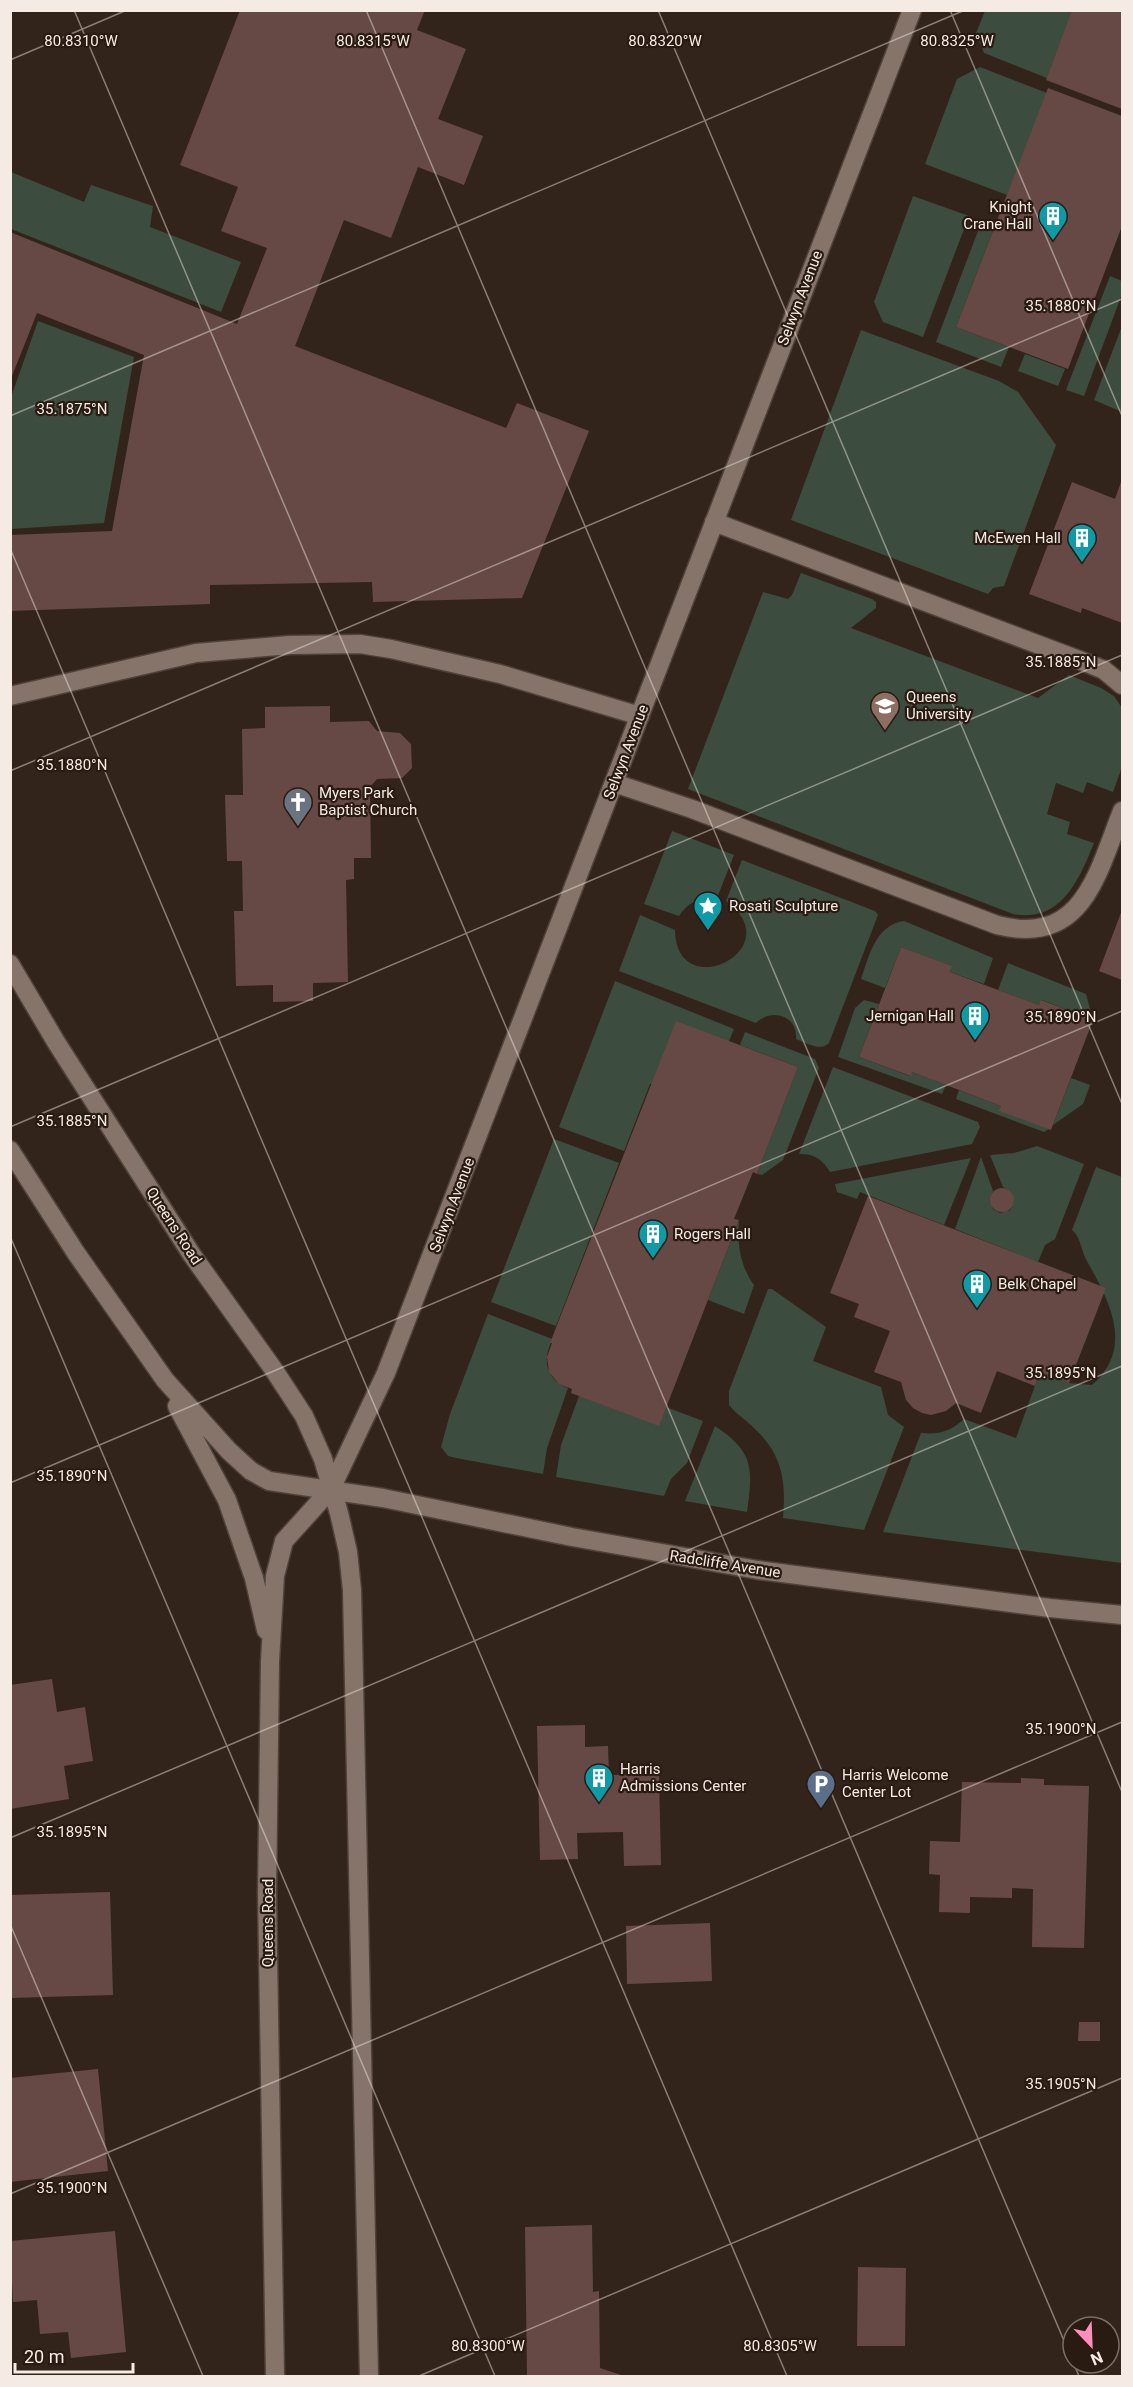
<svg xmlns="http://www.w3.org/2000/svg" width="1133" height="2387" font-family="Roboto,sans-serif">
<rect width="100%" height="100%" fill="#33241b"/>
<path fill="#3c4c3f" d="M985,11H1072L1047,78L984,53L976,33Z
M980,67L1047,93L1007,195L925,164L957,79Z
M11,172L84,202L91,185L153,206L150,227L241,262L221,312L11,229Z
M913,196L969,216L923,337L883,322L874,302Z
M981,223L994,228L956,327L1009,347L1001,367L936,342Z
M1110,276L1122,281V294L1084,396L1066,390Z
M38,321L134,357L104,523L11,529V397Z
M1122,326V412L1094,400Z
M861,330L999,381L1018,392L1056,445L1004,586L993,588L988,594L791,520Z
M1025,354L1065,369L1058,386L1018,371Z
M801,573L872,599L876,602V608L851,628L1038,698L1069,675L1101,688L1114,696L1122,708V767L1113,792L1087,782L1083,793L1056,783L1047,814L1070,822L1067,834L1094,843C1079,880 1061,923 1013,914L688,789L763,592L788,599L792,595Z
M672,831L734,855L717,898C701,897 689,901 679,916L644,904Z
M742,860L875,911L878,915L829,1043C820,1052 807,1043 796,1039C798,1015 771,1008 756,1023L619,971L640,915L675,930C676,1006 792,949 726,901Z
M904,921L993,958L984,984L950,972L951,966L901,947L885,988L861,979C869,957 875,925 904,921Z
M1008,963L1086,994L1093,1020L1042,1000L1039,1005L998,990Z
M615,981L734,1029L729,1041L653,1084H650L624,1151L559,1127Z
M864,1000L879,1004L859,1057L910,1076L912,1072L946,1085L942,1094L838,1057L855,1008Z
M745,1032L815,1059L819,1068L783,1160L762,1175L757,1174L798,1067L740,1045Z
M833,1067L978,1122L980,1127L972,1144L830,1172C823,1160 814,1153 799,1154Z
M1071,1078L1090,1085L1083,1104L1053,1125Z
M959,1090L1001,1106L1000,1111L1049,1129L1044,1132L956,1099Z
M554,1139L619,1163L556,1326L491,1302Z
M1037,1146L1084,1164L1055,1239L1045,1245L1038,1262L955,1229L981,1157L993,1191L990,1199L993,1209L1000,1213L1010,1210L1014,1202L1011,1192L1003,1187L990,1155L1014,1153Z
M971,1158L944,1225L860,1192L857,1199L837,1192L835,1184Z
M1096,1167L1122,1177V1563L883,1532L921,1433C939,1435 951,1431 964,1419L1016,1438L1040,1372L1069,1383L1092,1385C1133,1349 1112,1305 1088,1263C1081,1252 1081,1237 1072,1230Z
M739,1220C737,1243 740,1266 754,1285L744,1314L708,1300Z
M768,1289H772L826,1327L813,1361L881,1387L888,1415L904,1427L864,1530L783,1518C786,1482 783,1457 757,1431C748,1421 737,1415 729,1405V1391Z
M488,1314L552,1339C551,1344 547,1350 547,1357C545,1371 555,1384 568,1388L547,1448L543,1474L456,1458L448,1456L441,1447L450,1414Z
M579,1396L666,1407L703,1421L687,1463L671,1479L664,1496L556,1477L561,1445Z
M715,1426C754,1452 753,1468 747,1512L685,1501Z"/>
<path fill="#664945" d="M240,10H425L417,30L466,49L438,119L483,136L464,185L418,167L391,238L344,220L295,346L506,428L517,403L589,431L522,598L373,602L372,582L210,585V604L10,611V535L112,531L144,355L37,313L10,381V232L237,324L267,248L221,231L238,187L180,165Z
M1072,10H1122V109L1046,80Z
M1048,88L1122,116V226L1068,369L956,327Z
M1122,479V623L1082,608L1081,613L1029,594L1072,482L1115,499Z
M330,706V722L369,721L377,731L400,733L411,744L412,768L402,778L377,779L370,787L371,858H354V879L346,880L348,982L313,983V1001L273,1002V985L236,986L234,911H243L242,861H227L225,795H243L242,729L265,728V707Z
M1122,910V980L1099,971Z
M901,947L952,966L950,972L998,990L1039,1005L1041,1000L1093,1020L1051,1130L999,1111L1001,1106L912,1072L911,1076L859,1057Z
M676,1021L798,1067L757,1174L753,1172L734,1219L739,1220L659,1426L571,1393L572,1389L559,1384L549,1372L547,1357L552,1343H550Z
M990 1200a12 12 0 1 1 24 0a12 12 0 1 1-24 0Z
M868,1196L1106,1288L1069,1383L1040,1372L1035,1386L997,1371L981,1413L956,1403L946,1411L931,1415L922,1413L913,1408L906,1400L901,1382L874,1372L890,1331L854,1317L859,1304L830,1293Z
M52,1679L57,1712L85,1707L93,1761L64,1766L69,1799L10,1809V1685Z
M585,1725V1747L608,1746L609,1775L659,1774L661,1865L624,1866L623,1832L577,1833L578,1859L540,1860L537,1726Z
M1021,1778L1044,1779V1785L1089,1786L1084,1948L1032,1947L1033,1889L1012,1888V1898L970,1897V1913L939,1912L940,1875L929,1874L930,1841L960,1842L962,1782L1021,1783Z
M110,1892L113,1995L10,1998V1895Z
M710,1923L712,1981L627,1984L626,1926Z
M1079,2022H1100V2041H1078Z
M98,2069L108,2171L10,2182V2078Z
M592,2225L593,2292L599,2291L600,2368L624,2376H527L525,2227Z
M115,2231L126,2352L71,2358L68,2332L40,2334L37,2300L13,2302L10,2241Z
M858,2267L906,2268L905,2346H857Z"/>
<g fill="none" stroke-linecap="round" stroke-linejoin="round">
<g stroke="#4f423b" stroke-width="21">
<path id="minor" d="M714,522L1087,663L1104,670L1122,685
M10,696L196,653L290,645L360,644L391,649L500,674L640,716
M614,783L692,809L997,925C1083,947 1097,874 1122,811
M10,964L56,1042L192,1255L274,1370L304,1416L323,1459L339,1513L348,1552L352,1590L369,2376
M10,1150L76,1253L165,1380L229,1451L251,1471L269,1481L383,1498L572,1537L758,1570L1050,1608L1122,1615
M177,1406L227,1500L254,1578L266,1630
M275,2376L267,1893L270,1661L275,1576L284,1541L331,1489L386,1373L912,10"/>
</g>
<use href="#minor" stroke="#86746a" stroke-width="18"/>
</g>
<path fill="none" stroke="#f5eae4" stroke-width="1.5" stroke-opacity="0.45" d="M74,10L1079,2376M366,10L1122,1792M658,10L1122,1104M950,10L1122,416M10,60L127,10M10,416L965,10M10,548L787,2376M10,771L1122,299M10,1127L1122,655M10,1236L495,2376M10,1483L1122,1011M10,1838L1122,1366M10,1924L203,2376M10,2194L1122,1722M419,2376L1122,2078"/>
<defs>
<g id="building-pin" transform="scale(1.5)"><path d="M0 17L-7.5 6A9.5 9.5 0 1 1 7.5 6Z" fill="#0f9aa8" stroke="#291b12"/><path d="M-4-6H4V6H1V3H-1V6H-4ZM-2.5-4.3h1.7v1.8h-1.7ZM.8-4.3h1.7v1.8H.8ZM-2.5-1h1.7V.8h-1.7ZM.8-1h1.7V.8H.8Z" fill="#fff"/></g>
<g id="university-pin" transform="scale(1.5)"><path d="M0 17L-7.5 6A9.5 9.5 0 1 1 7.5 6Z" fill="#8d6e63" stroke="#291b12"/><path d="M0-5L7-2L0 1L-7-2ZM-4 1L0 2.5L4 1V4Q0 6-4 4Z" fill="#fff"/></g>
<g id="church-pin" transform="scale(1.5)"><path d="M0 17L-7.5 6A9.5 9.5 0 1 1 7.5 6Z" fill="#6b7280" stroke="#291b12"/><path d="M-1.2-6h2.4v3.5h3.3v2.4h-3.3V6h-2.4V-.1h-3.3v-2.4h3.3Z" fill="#fff"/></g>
<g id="sight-pin" transform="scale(1.5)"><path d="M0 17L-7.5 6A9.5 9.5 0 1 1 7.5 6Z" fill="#0f9aa8" stroke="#291b12"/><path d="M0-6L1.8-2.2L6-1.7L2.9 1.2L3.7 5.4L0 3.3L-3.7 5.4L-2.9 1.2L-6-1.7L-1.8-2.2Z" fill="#fff"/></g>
<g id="parking-pin" transform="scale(1.5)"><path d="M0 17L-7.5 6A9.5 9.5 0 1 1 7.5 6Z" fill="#5c6f8a" stroke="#291b12"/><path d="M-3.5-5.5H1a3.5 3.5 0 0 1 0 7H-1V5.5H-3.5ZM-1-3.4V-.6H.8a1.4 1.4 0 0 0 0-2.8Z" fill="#fff"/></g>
</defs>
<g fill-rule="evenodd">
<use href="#building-pin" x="1053" y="216"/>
<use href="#building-pin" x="1082" y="538"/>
<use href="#university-pin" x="885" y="706"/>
<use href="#church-pin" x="298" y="802"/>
<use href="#sight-pin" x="708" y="906"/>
<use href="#building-pin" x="975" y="1016"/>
<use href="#building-pin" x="653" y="1234"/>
<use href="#building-pin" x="977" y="1284"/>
<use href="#building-pin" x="599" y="1778"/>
<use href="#parking-pin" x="821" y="1784"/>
</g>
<g text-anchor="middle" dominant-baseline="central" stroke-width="4.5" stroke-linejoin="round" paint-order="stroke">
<g font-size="15" fill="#f5eae4" stroke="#291b12" text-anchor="start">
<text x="1032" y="207" text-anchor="end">Knight<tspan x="1032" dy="17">Crane Hall</tspan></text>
<text x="1061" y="538" text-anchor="end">McEwen Hall</text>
<text x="906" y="697">Queens<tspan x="906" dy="17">University</tspan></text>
<text x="319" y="793">Myers Park<tspan x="319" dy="17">Baptist Church</tspan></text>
<text x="729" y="906">Rosati Sculpture</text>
<text x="954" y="1016" text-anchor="end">Jernigan Hall</text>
<text x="674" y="1234">Rogers Hall</text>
<text x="998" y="1284">Belk Chapel</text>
<text x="620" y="1769">Harris<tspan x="620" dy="17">Admissions Center</tspan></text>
<text x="842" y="1775">Harris Welcome<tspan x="842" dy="17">Center Lot</tspan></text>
</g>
<g font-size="15" fill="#f5eae4" stroke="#291b12">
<text transform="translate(800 298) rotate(-69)">Selwyn Avenue</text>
<text transform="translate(626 752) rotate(-69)">Selwyn Avenue</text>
<text transform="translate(452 1205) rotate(-69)">Selwyn Avenue</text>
<text transform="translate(174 1226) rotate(57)">Queens Road</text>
<text transform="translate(725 1564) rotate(9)">Radcliffe Avenue</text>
<text transform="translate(268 1923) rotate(-90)">Queens Road</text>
</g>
</g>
<g font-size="15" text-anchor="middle" fill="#f5eae4" stroke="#291b12" stroke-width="4.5" stroke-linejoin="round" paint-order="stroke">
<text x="81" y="46">80.8310°W</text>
<text x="373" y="46">80.8315°W</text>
<text x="957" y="46">80.8325°W</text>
<text x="665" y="46">80.8320°W</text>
<text x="1061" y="311">35.1880°N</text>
<text x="72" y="414">35.1875°N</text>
<text x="1061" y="667">35.1885°N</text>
<text x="72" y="770">35.1880°N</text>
<text x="1061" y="1022">35.1890°N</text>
<text x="72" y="1126">35.1885°N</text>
<text x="1061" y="1378">35.1895°N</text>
<text x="72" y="1481">35.1890°N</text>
<text x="1061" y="1734">35.1900°N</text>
<text x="72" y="1837">35.1895°N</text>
<text x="1061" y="2089">35.1905°N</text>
<text x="72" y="2193">35.1900°N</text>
<text x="488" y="2351">80.8300°W</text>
<text x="780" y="2351">80.8305°W</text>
</g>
<rect width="1133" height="2387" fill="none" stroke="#f5eae4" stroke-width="24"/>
<g transform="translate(1091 2345) rotate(157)"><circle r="28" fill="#291b12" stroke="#7b6e66" stroke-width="1.5"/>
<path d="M0-4.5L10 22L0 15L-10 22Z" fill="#fe8ebc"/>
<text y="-9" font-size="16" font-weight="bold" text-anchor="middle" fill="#f5eae4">N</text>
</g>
<path d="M15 2363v9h118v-9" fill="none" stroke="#f5eae4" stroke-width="3"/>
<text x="24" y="2363" font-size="18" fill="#f5eae4" stroke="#291b12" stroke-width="4.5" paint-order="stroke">20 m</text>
</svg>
